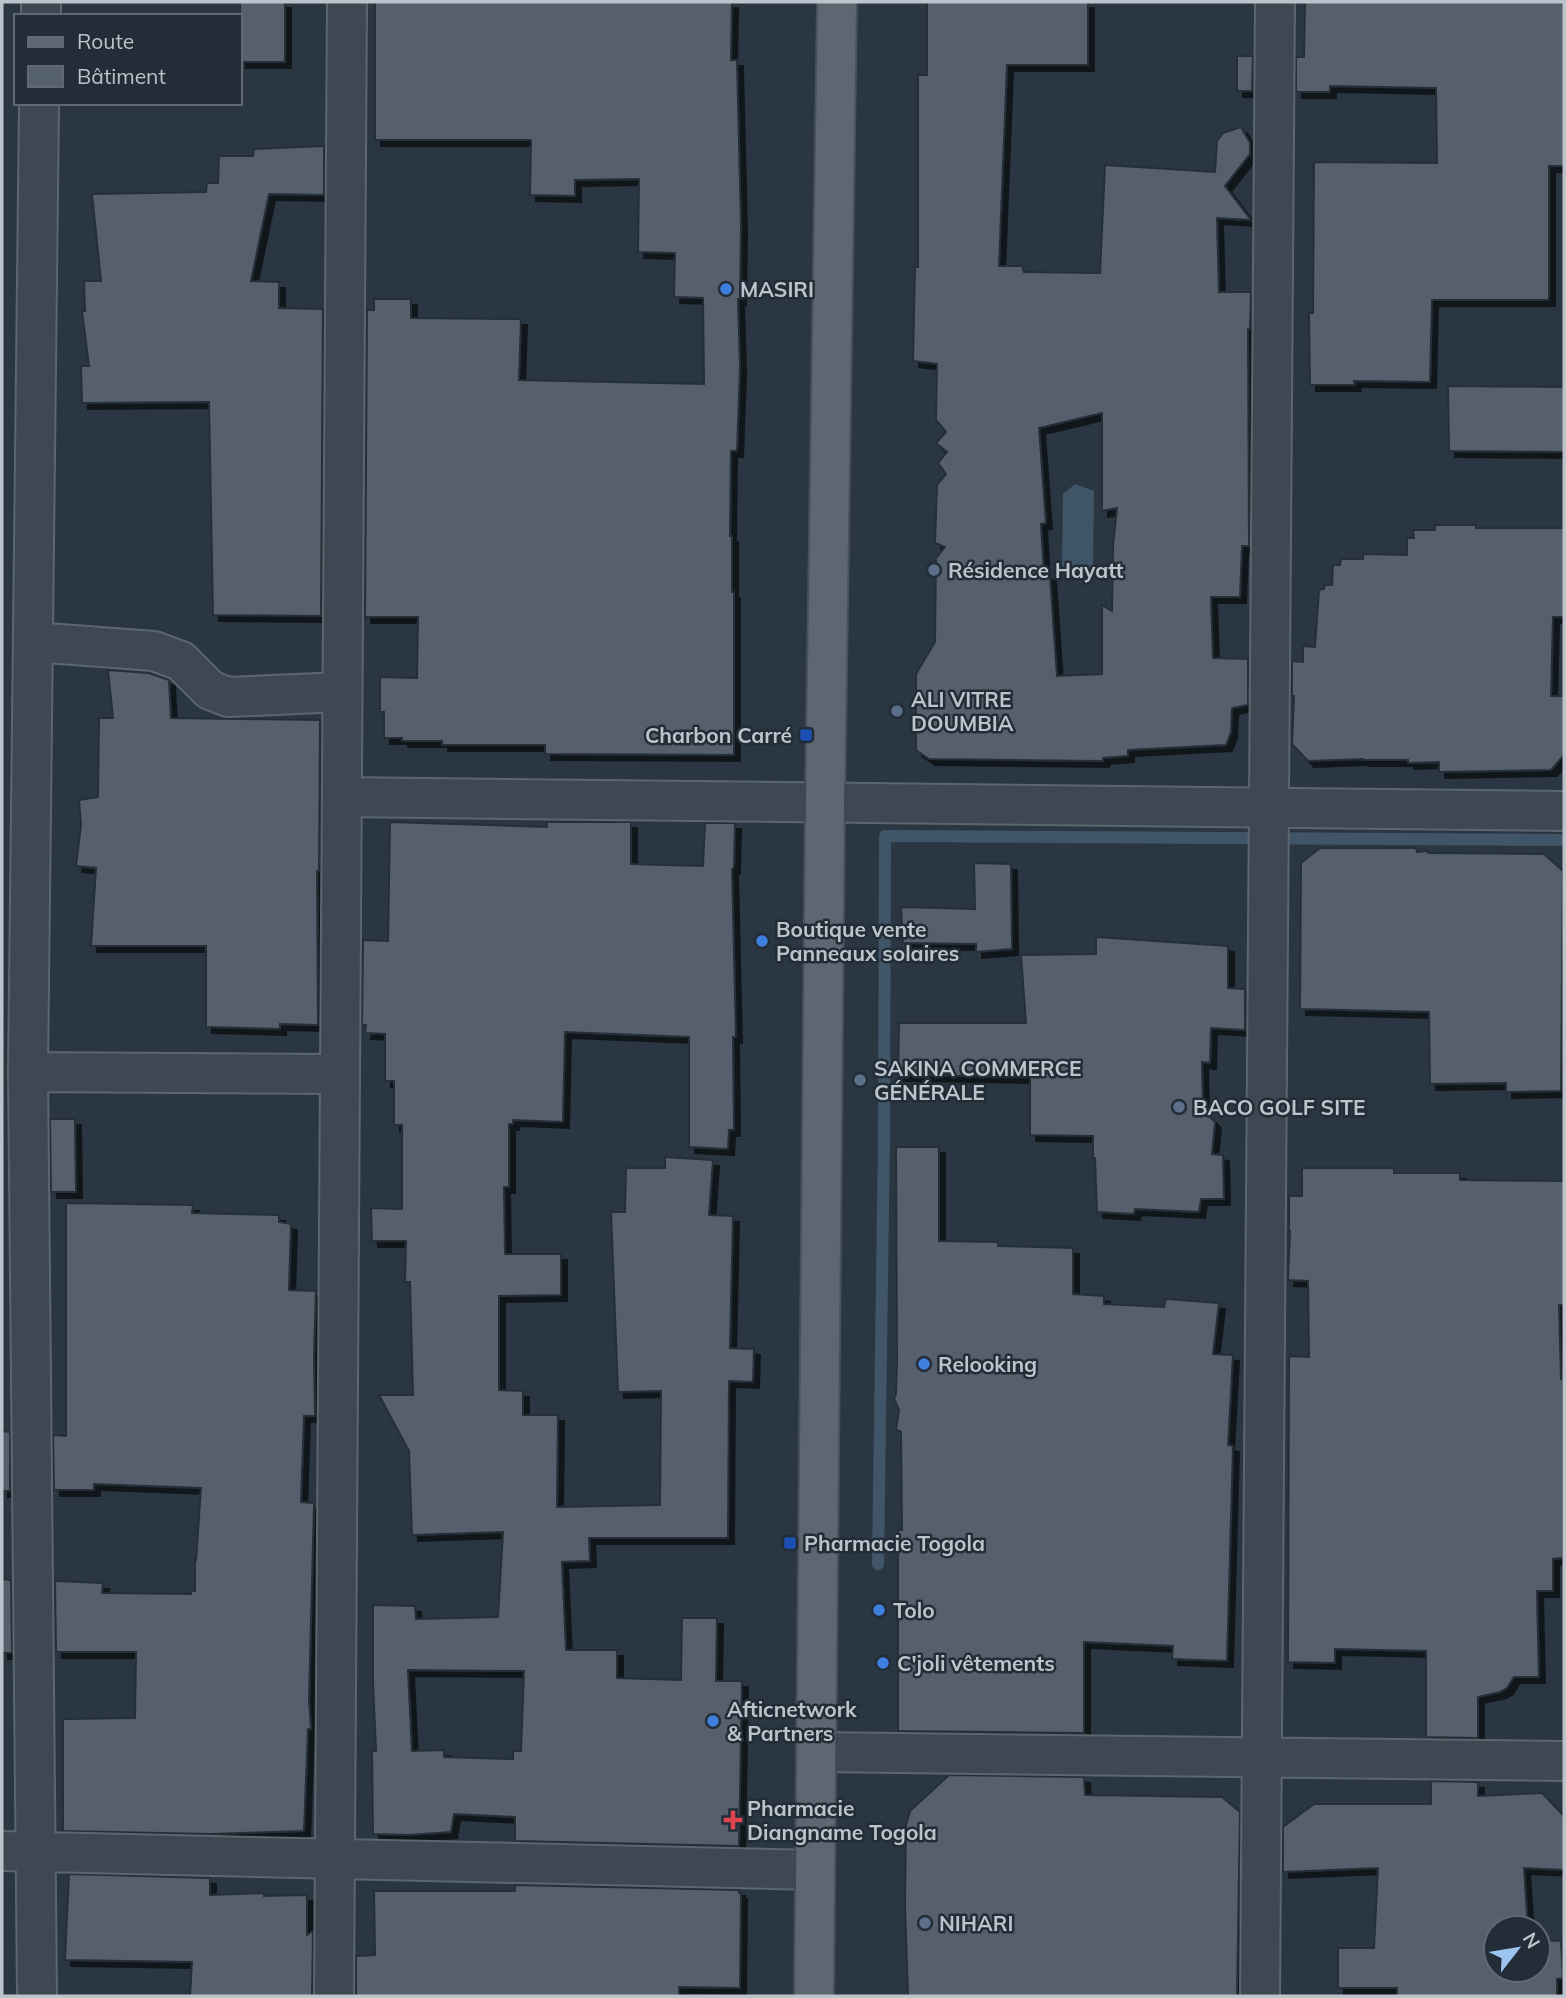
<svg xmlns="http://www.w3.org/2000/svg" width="1566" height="1998" font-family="Mulish,sans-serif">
<defs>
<filter id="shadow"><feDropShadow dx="6" dy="6" stdDeviation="0" flood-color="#0009"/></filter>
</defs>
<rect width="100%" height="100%" fill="#2a3642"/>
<path fill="#415569" d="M1075,484L1094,491L1093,568L1076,575L1062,566L1063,494Z"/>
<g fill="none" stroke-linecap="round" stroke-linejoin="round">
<path stroke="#415569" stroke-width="12" d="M878,1564L884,1139L885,836C1111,838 1338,838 1564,840"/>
</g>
<path fill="#54616c" stroke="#252f39" stroke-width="2" fill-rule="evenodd" filter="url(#shadow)" d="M240,2H285V62H240Z
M375,2H732L731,60H737L741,226L740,299H738L740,368L737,451H731L730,536H732V592H734V755L545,754V745H442V741H402V738H384V712H380V677L417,678L418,617H365L367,310H374V299H411V318L521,319L519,380L704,384L703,298L674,297L675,253L638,252L639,179L575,180V196L530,195L531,140H375Z
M927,2H1088V65H1007L999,266H1022L1024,272L1100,273L1105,165L1215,172L1217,141L1223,133L1241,127L1250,143V154L1225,186L1251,220L1217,218L1219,292H1251L1250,329H1248L1249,546H1242L1240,597H1211L1213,658L1248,659V705L1232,708L1231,732L1226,745L1128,750V756L1103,758V761L929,759L916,750V674L935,642L936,558L945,547L935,543L937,485L946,474L938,463L947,452L936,443L946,432L936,420L937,364L913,361L915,267H918V75H927ZM1102,413V511L1117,508L1113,546L1112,611L1102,605V674L1057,676L1050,576L1044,573L1041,524L1046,523L1039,428Z
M1305,2H1564V166H1549V300H1432L1430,382L1354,381L1355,385H1310L1309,313H1313L1314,162L1437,163L1436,88L1330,86V92H1296V57H1304Z
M1237,56H1253L1252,91H1237Z
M324,146V195L269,194L251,281L279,282V308L323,309L321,616L213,615L209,402L82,403L81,366H89L82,311H85L84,281H101L92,194L206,192L207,183H218L219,156H253L254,149Z
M1448,386L1564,387V452L1449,451Z
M1435,525H1476V528H1564V617H1553L1551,696H1564V755L1551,770L1439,772V762L1408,763V760H1363V759L1308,761L1292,744L1294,696H1292V661L1303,662V646L1315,647L1319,590L1324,589L1325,585H1332L1333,565H1340L1341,559H1363V554L1407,555V538H1414L1413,530H1435Z
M108,670L149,673L169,680L171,718L320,720L319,871H317L318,1025L280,1024V1029L206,1027V946H91L96,868L76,866L81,825L79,800L98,797L99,718H113Z
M390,822L547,827V822H631V864L703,866L705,823H735L734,868L732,869L736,1037H733L734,1130H729L728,1149L689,1147V1037L565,1032L563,1122L513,1120V1124H509V1187H504L505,1254H561V1295L499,1296V1390L523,1391V1415H558L557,1507L660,1505L661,1391L618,1392L611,1212H625L626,1168H665V1157L713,1160L709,1215L733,1216L730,1348L754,1349L753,1382L729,1381L728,1538H589L590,1561L562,1562L566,1650H617V1678L681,1680L682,1618H717L716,1681H742L739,1846L515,1841V1817L454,1814L451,1832L408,1835L373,1834L372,1751H376L373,1683V1605L415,1606L416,1619L498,1617L503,1532L412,1535L409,1451L379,1395H413L410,1282H405L406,1241H372L371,1208L402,1209V1125H394V1081H385V1034L365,1033L366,1025H362L363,940L388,941ZM408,1670L524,1671L521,1751H513V1759L444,1757V1750L412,1751Z
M1320,848H1416L1417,852L1428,851V853L1544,854L1563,871L1561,1091L1506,1092V1083L1430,1084L1429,1012L1300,1009L1301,863Z
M974,863L1011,864L1012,949L976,952V944L903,943L901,907L975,909Z
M1096,937L1228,946V988L1245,989V1030L1211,1028L1210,1063L1202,1062L1203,1110L1215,1122L1212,1154L1223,1155L1224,1199H1201L1199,1212L1135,1209L1134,1214L1097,1212L1095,1158H1093V1136L1030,1135V1077L898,1075L899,1023H1026L1021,955L1096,954Z
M50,1119H75L76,1192H51Z
M896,1147H939V1241L998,1242V1246L1073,1248V1294L1104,1296V1304L1164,1307L1166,1299L1219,1303L1213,1354L1233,1355L1228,1445L1233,1446L1227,1661L1172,1659L1173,1646L1084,1642V1733L898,1731V1530H902L901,1432L896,1429L899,1410L894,1398L896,1394L897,1362Z
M1302,1168H1394V1173H1460V1180L1564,1181V1305H1559L1561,1379H1563V1558L1553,1559V1591H1537L1539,1677H1514L1507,1688L1500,1692L1478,1697V1738L1426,1737V1651L1335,1649V1663L1288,1662L1289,1358L1291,1356L1309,1357L1308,1281L1288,1280L1290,1231H1289V1196H1302Z
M66,1203L193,1205L192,1213L279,1215V1222L291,1224L289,1290L316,1291L314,1355L315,1416H304L301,1502L314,1503L309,1700L311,1729H308L304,1831L210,1834L63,1831V1719L135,1718L136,1652H56L55,1581L103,1583L102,1593L191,1594V1591H195V1560H196L201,1488L94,1484V1490H54L53,1435L66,1436Z
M2,1431L10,1432V1491H2Z
M2,1579L11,1580L12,1653H2Z
M949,1775L1084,1777L1085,1795L1222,1797L1240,1812L1237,1996H908L905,1905L906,1825L910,1811Z
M1431,1781L1478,1782V1796L1542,1793L1564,1816V1870L1524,1868L1528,1928H1496V1970H1538V1940L1561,1941L1563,1978L1557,1979V1996H1397V1988H1338V1948H1374L1378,1868L1283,1872V1827L1314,1804H1431Z
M69,1874L210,1878V1895L264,1893V1896L307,1895V1935L313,1931L312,1996H190L192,1962L65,1960Z
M515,1885L739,1890V1893H741L740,1988L679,1987V1996H356V1956L375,1955L374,1891H515Z"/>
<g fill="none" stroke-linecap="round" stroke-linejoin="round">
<g stroke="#5c666f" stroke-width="42">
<path id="minor" d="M41,16V2
M33,642L154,651L181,661L210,690L228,697L342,692
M342,797L1564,811
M28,1072L340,1074
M816,1752L1564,1761
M2,1851L815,1870
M37,1996L28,1072L39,103
M334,1996L347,2
M1260,1996L1275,2"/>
</g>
<g stroke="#48515b" stroke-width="42">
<path id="major" d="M814,1996L825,802L837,2"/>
</g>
<use href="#minor" stroke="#3e4852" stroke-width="38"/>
<use href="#major" stroke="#5d6771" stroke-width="38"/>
</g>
<g fill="#3f7fe0" stroke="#232d37" stroke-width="2.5">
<circle cx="726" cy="289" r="7"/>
<circle cx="762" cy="941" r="7"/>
<circle cx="924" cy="1364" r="7"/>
<circle cx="879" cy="1610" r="7"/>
<circle cx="883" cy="1663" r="7"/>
<circle cx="713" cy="1721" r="7"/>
</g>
<g fill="#5c6f8a" stroke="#232d37" stroke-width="2.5">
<circle cx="934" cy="570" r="7"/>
<circle cx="897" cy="711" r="7"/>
<circle cx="860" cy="1080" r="7"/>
<circle cx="1179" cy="1107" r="7"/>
<circle cx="925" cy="1923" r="7"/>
</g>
<g fill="#1a4fb4" stroke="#232d37" stroke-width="2.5">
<rect x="799" y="728" width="14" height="14" rx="3.5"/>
<rect x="783" y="1536" width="14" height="14" rx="3.5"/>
</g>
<path fill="#e0444e" stroke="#232d37" stroke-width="2.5" d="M729.5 1809.5h7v7h7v7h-7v7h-7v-7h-7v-7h7z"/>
<g text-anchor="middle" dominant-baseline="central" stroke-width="5" stroke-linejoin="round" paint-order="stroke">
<g font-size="21" font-weight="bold" fill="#bbc3cb" stroke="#232d37" text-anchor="start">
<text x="740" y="289">MASIRI</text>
<text x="948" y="570">Résidence Hayatt</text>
<text x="911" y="699">ALI VITRE<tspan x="911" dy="24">DOUMBIA</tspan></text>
<text x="792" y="735" text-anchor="end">Charbon Carré</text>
<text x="776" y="929">Boutique vente<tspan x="776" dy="24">Panneaux solaires</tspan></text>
<text x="874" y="1068">SAKINA COMMERCE<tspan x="874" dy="24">GÉNÉRALE</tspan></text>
<text x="1193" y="1107">BACO GOLF SITE</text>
<text x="938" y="1364">Relooking</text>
<text x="804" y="1543">Pharmacie Togola</text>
<text x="893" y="1610">Tolo</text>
<text x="897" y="1663">C'joli vêtements</text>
<text x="727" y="1709">Afticnetwork<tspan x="727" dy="24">&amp; Partners</tspan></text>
<text x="747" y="1808">Pharmacie<tspan x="747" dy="24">Diangname Togola</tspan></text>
<text x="939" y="1923">NIHARI</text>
</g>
</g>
<rect width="1566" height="1998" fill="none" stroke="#bbc3cb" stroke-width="7"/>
<rect x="14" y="14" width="228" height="91" fill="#232d37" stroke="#606972" stroke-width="2"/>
<rect x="28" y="37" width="35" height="10" fill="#5d6771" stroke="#606972" stroke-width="2"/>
<text x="77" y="49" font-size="21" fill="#bbc3cb">Route</text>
<rect x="28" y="66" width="35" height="21" fill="#54616c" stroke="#606972" stroke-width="2"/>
<text x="77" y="84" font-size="21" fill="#bbc3cb">Bâtiment</text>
<g transform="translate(1517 1949) rotate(59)"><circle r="33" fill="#232d37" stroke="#606972" stroke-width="2"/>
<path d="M0-5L12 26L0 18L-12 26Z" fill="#9cc4ef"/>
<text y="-10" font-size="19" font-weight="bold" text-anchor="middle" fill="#bbc3cb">N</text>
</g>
</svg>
